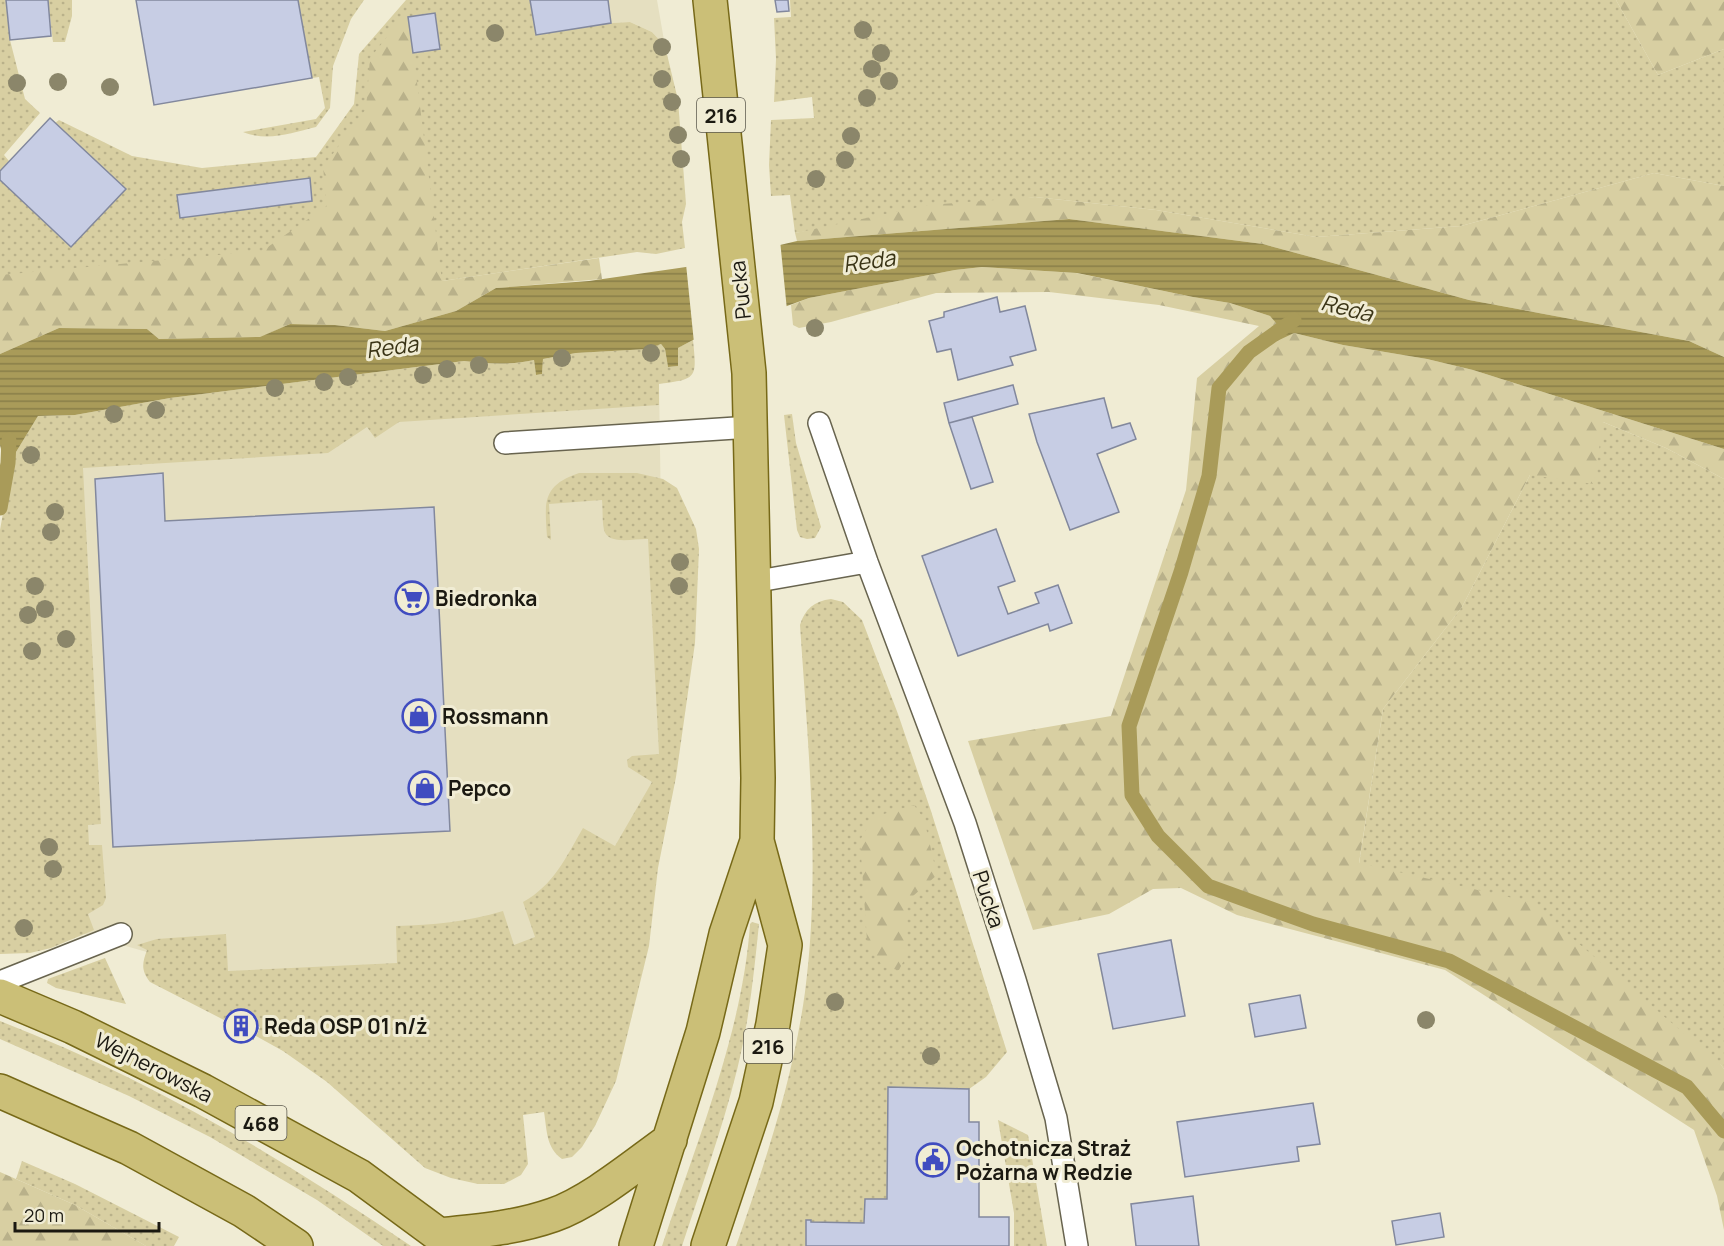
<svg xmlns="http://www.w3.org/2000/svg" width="1724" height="1246" font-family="Manrope,sans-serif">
<defs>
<pattern id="green-dots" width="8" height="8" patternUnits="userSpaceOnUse" patternTransform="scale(1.5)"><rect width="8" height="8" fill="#d8cfa2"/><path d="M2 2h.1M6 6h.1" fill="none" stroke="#b9b18a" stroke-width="1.8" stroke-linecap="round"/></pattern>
<pattern id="forest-firs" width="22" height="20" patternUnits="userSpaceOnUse" patternTransform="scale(1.5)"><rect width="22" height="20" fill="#d8cfa2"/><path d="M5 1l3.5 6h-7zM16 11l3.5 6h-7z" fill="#b9b18a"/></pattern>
<pattern id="water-rules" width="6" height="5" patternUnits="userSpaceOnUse" patternTransform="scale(1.5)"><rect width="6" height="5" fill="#a99b59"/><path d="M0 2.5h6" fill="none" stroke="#897e48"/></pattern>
</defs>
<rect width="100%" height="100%" fill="#f0ecd4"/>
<path fill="#e5dfc0" d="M608,0H657L665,46L652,32L630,22L611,23Z
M659,384L665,774L605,1020L255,983L42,922L47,430Z"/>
<path fill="url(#green-dots)" d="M0,0H6L10,40L25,99L40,113L4,155L9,161L0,171Z
M48,0H72V16L65,42H53Z
M298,0H364L351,19L333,66L330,108L316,127C291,133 268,142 243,132L316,119L325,108L319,77L312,78Z
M406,0H530L536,35L611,23L630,22L652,32L665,46L678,100L686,204L682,222L685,248L656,254L637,252L442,281L0,318V180L71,247L126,189L55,123L59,120L132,156L202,168L316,157L354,104L359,54Z
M790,0H1616L1658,75L1724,49V186L1654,173L1461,226L1316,237L1156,210L1035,197L795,233L790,195L771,196L769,165L771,120L814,118L812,97L774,102L776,59L774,18L791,17Z
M693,340C697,379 697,379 659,384V405L399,422L375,438L367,427L328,453L83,468L101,824L88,825L89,845H102L106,898L103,905L88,914L94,930L51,948L30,953L0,954V530L13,457L38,416L75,415L170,398L464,361C488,364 511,365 534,360L536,375L542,374L543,359L576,353L648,349L661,344L665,349L668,367L678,366V348Z
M792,414L796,443L821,527L815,538L807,539L800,537L797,530L784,415Z
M1603,422L1666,448L1724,479V1069L1721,1065L1359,864L1383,709L1462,607L1530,475Z
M579,473H637L663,479L677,488L696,529L699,549L695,643L676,777L658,868L649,946L616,1081L595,1126L582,1147L572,1157L562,1159C546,1148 547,1130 544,1112L523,1115L528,1164L521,1175L504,1184H478L451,1178L425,1168L327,1082L283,1051L256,1036L260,1027L230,1012L224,1020L150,982C141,970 142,964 147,950L137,945L157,939L226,934L228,971L397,963L396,926C433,925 467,922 503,911L514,945L535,937L523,902C554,885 566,857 583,828L615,846L652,782L628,767L627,760L632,756L659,754L648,539C636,538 608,546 604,530C602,521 603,510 602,500L549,504L551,540L547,537C545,503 541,486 579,473Z
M831,599L843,602L862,620L898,714L931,811L1007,1052L986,1077L969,1089L889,1087L887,1199H865L864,1223L811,1222L810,1220H806V1246H736C765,1163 793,1080 805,992C821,870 808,747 800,625C805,609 814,601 831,599Z
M752,922L759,924C754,973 749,1022 737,1070C722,1130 701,1188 682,1246H662C696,1144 743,1031 750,924Z
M105,958L126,1004L56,988L47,983L48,979Z
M0,1021C147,1078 281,1157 411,1246H383L317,1200L210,1137L129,1096L0,1039Z
M998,1120L1028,1135L1047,1246H1014V1213Z
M22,1161L75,1184L179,1237L174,1246H146L75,1205L16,1179Z"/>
<path fill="url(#forest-firs)" d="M1616,0H1724V49L1658,75Z
M408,11L442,281L599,258L602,279L496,288L456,311L385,331L335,325L290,324L261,337L159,339L147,329L59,328L0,354V275L262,251L327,206L323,167L366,109L370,58Z
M1654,173L1724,186V357L1689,341L1469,300L1263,244L1069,219L797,241L795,233L929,205L1035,197L1156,210L1316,237L1461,226Z
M982,267L1076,273L1193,297L1230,303L1270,316L1294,333L1343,345L1427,359L1473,370L1724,449V479L1666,448L1603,422L1594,484L1530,475L1462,607L1383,709L1359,863L1530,902L1721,1065L1724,1069V1230L1717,1196L1694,1130L1445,970L1237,915L1181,888L1153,889L1109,914L1033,930L968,741L1111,716L1186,490L1197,378L1259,326L1159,305L1049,292L936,293L831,322L799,328L793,325L791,305L809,298L955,270Z
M914,805L924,819L937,875L905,903L906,956L899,970L883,967L867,940L860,840L874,817Z
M0,1172L75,1205L146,1246H0Z"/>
<path fill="url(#water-rules)" d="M1069,219L1263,244L1469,300L1689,341L1724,357V449L1473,370L1427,359L1343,345L1294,333L1277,341L1278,330L1277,324L1270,316L1230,303L1193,297L1077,273L982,267L955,270L809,298L693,340L678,348V366L668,367L665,349L661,344L648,349L576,353L543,359L542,374L536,375L534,360C511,365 488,364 464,361L170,398L75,415L38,416L13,457L4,461L0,445V354L59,328L147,329L159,339L260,337L290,324L335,325L385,331L456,311L496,288L589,281L686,267L797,241Z"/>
<path fill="#f0ecd4" d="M780,240L787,310L694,343L686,264Z"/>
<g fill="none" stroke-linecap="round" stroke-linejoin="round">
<path stroke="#a99b59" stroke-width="15" d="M1294,320L1249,352L1219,388L1209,476L1181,572L1129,726L1132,795L1158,836L1208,886L1313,924L1449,961L1687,1087L1724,1131
M0,508L8,463L9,440"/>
</g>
<path fill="#c7cde4" stroke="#82889d" stroke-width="1.5" d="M6,0H48L51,36L10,40Z
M136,0H298L312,78L154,105Z
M530,0H608L611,23L536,35Z
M775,0H788L789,11L777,12Z
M435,13L440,49L413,53L408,17Z
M50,118L126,189L71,247L0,180V171Z
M310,178L312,201L180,218L177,195Z
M997,297L1000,312L1025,306L1036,350L1010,357L1013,365L958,380L951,349L937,352L929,321L944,317V312Z
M1013,385L1018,404L949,423L944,403Z
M1104,398L1112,428L1130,423L1136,439L1097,454L1119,512L1070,530L1037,442L1029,414Z
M972,417L993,482L971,489L949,423Z
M163,473L165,521L434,507L450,831L113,847L95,479Z
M996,529L1015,581L998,587L1008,614L1039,603L1035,593L1058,585L1072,623L1050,631L1048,624L958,656L922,556Z
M1171,940L1185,1016L1113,1029L1098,954Z
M1300,995L1306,1028L1255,1037L1249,1004Z
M230,1013L258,1028L253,1039L224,1023Z
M888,1087L969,1089V1122H979V1217H1009V1246H806V1220H811V1222L864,1223L865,1199H887Z
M1313,1103L1320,1144L1297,1147L1299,1161L1185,1177L1177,1122Z
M1193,1196L1199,1246H1136L1131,1204Z
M1440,1213L1444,1237L1396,1245L1392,1221Z"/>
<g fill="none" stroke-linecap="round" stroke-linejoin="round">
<g stroke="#68644f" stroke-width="24">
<path id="service" d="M819,423L867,562L965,823L1015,980L1056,1118L1077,1246
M505,443L751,427
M753,582L867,562
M0,982L121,934"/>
</g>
<g stroke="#776918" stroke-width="36">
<path id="primary" d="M0,996L73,1027L203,1091L359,1176L454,1246
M0,1091L129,1148L244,1211L296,1246
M440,1235C478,1231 516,1228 553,1215C591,1202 636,1164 670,1140
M636,1246L703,1032L726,934L757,841
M708,1246L756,1102L773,1024L785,945L757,841L758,778L749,373L710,0"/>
</g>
<use href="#service" stroke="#fff" stroke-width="21"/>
<use href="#primary" stroke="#cbbf77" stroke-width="33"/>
</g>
<g fill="#8b866a">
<circle cx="863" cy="30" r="9"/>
<circle cx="495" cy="33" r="9"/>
<circle cx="662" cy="47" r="9"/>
<circle cx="881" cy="53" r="9"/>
<circle cx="872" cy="69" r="9"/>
<circle cx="662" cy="79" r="9"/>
<circle cx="889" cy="81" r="9"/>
<circle cx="58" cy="82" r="9"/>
<circle cx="17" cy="83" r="9"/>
<circle cx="110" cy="87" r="9"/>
<circle cx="867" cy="98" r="9"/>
<circle cx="672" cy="102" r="9"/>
<circle cx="678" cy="135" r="9"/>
<circle cx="851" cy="136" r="9"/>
<circle cx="681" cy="159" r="9"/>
<circle cx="845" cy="160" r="9"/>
<circle cx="816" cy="179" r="9"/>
<circle cx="815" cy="328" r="9"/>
<circle cx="651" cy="353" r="9"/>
<circle cx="562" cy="358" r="9"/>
<circle cx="479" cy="365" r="9"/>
<circle cx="447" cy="369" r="9"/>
<circle cx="423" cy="375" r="9"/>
<circle cx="348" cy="377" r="9"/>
<circle cx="324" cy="382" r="9"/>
<circle cx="275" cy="388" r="9"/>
<circle cx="156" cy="410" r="9"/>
<circle cx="114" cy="414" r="9"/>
<circle cx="31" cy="455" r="9"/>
<circle cx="55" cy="512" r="9"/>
<circle cx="51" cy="532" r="9"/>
<circle cx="680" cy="562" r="9"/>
<circle cx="35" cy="586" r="9"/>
<circle cx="679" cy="586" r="9"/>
<circle cx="45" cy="609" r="9"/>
<circle cx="28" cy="615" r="9"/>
<circle cx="66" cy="639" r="9"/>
<circle cx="32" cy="651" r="9"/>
<circle cx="49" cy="847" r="9"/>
<circle cx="53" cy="869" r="9"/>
<circle cx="24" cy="928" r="9"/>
<circle cx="835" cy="1002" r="9"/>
<circle cx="1426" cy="1020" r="9"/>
<circle cx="931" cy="1056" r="9"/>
</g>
<defs>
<g id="supermarket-ring" transform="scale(1.725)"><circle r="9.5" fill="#f0ecd4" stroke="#404cc0" stroke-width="1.5"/><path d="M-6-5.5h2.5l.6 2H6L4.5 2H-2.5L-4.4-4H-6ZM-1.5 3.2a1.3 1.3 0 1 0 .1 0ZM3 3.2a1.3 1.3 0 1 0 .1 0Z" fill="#404cc0"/></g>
<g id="shop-ring" transform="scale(1.725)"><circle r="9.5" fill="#f0ecd4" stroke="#404cc0" stroke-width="1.5"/><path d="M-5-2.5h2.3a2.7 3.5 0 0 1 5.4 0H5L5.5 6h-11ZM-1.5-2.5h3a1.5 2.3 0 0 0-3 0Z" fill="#404cc0"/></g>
<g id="building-ring" transform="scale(1.725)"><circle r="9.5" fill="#f0ecd4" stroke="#404cc0" stroke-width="1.5"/><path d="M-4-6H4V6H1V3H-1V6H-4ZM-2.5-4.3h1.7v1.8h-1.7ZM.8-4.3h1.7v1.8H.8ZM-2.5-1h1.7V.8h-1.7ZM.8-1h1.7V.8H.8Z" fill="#404cc0"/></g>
<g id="civic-ring" transform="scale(1.725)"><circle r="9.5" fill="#f0ecd4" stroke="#404cc0" stroke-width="1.5"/><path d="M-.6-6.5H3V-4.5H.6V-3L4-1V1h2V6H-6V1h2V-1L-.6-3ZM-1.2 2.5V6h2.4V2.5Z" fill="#404cc0"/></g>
</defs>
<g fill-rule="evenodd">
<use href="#supermarket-ring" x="412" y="598"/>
<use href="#shop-ring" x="419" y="716"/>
<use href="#shop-ring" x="425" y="788"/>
<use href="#building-ring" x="241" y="1026"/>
<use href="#civic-ring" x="933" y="1160"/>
</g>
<g text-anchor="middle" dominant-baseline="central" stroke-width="6" stroke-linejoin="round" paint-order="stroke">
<g fill="#f0ecd4" stroke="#5b584c" stroke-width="1.5">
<rect x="697" y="98" width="48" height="34" rx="4.5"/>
<rect x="744" y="1029" width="48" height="34" rx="4.5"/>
<rect x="235.5" y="1106" width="51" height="34" rx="4.5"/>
</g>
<g font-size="20" font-weight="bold" fill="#1b1911">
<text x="721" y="115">216</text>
<text x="768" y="1046">216</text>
<text x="261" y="1123">468</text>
</g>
<g font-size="21" fill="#1b1911" stroke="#f0ecd4">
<text transform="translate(740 290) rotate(-96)">Pucka</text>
<text transform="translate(989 899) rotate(72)">Pucka</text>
<text transform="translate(154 1067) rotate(27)">Wejherowska</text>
</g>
<g font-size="21" font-weight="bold" fill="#1b1911" stroke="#f0ecd4" text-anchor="start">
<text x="435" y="598">Biedronka</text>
<text x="442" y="716">Rossmann</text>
<text x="448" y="788">Pepco</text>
<text x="264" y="1026">Reda OSP 01 n/ż</text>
<text x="956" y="1148">Ochotnicza Straż<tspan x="956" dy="24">Pożarna w Redzie</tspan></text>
</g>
<g font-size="22" font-style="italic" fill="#393315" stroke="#f0ecd4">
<text transform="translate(869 261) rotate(-8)">Reda</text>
<text transform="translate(1347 308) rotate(14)">Reda</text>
<text transform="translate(392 347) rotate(-8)">Reda</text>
</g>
</g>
<path d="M15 1222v9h144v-9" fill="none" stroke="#1b1911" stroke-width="3"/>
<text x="24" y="1222" font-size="18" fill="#1b1911" stroke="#f0ecd4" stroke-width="4.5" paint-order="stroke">20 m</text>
</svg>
